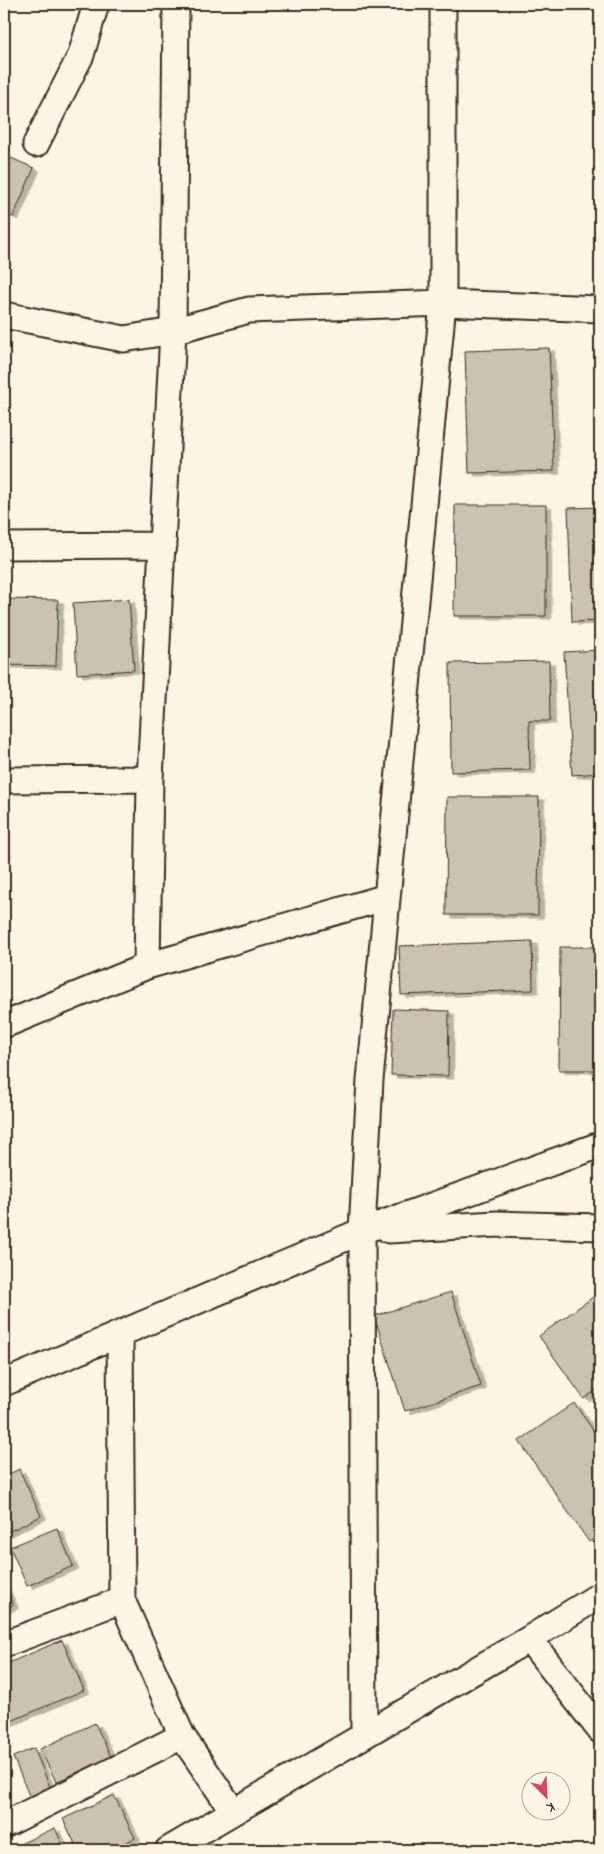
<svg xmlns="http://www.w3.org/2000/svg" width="604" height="1854" font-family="'Indie Flower',sans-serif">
<defs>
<filter id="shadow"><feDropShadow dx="5.5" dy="3" stdDeviation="0" flood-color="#0004"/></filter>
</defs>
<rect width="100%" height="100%" fill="#fcf5e5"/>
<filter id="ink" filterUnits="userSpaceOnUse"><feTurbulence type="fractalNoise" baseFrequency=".02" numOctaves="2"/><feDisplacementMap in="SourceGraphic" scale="10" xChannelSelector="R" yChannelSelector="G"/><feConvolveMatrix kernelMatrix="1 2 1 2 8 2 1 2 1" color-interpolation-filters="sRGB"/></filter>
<g filter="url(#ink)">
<path fill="#ccc2b3" stroke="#3b2a1e" filter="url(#shadow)" d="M4,155L34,168L13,217L4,213Z
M549,348L554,471L469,473L465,351Z
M455,505H546V616H454Z
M600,507V621L572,622L568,508Z
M4,599L58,600L56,666L4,665Z
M129,599L134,670L77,674L73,603Z
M600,650V773L572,775L564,652Z
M549,661L550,721H529L530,770L451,772L450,663Z
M447,797H539L538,915H446Z
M532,941L533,990L401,995L399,946Z
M560,947H600V1070H559Z
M393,1009L449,1011L448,1076L391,1075Z
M451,1292L481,1386L405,1411L374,1316Z
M600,1292V1387L584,1399L539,1336Z
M574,1403L600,1440V1534L589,1542L519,1441Z
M19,1469L41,1516L4,1534V1477Z
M57,1528L73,1566L27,1586L10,1547Z
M4,1586L13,1605L4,1610Z
M62,1640L84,1690L4,1724V1665Z
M95,1723L111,1757L56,1782L40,1749Z
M34,1748L52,1792L31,1800L13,1757Z
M114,1795L135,1838L110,1850H78L63,1819Z
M55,1828L65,1850H7Z"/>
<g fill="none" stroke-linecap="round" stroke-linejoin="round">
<g stroke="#3b2a1e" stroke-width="29">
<path id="minor" d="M36,144L81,55L96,4
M4,315L124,339L173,331L249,310L443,303L600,309
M4,546L164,545
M4,780L150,779
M147,966L150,779L173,331L176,4
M4,1025L147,966L387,897
M389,1230L497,1224L600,1227
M120,1335L122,1600L182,1736L233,1811
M4,1383L362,1231L600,1145
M529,1639L600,1730
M4,1644L122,1600
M364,1735L362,1231L370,1080L443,303V4
M4,1825L182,1736
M168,1850L529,1639L600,1595"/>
</g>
<use href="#minor" stroke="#fcf5e5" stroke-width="25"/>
</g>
</g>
<rect width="604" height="1854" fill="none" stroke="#fcf5e5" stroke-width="20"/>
<rect x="10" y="10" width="584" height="1834" fill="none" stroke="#3b2a1e" stroke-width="2" filter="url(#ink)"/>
<g transform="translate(546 1796) rotate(156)"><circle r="24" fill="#fcf5e5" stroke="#afa495"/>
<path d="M0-4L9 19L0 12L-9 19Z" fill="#d1495b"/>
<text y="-8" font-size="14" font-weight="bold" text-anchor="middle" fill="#3b2a1e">K</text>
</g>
</svg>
